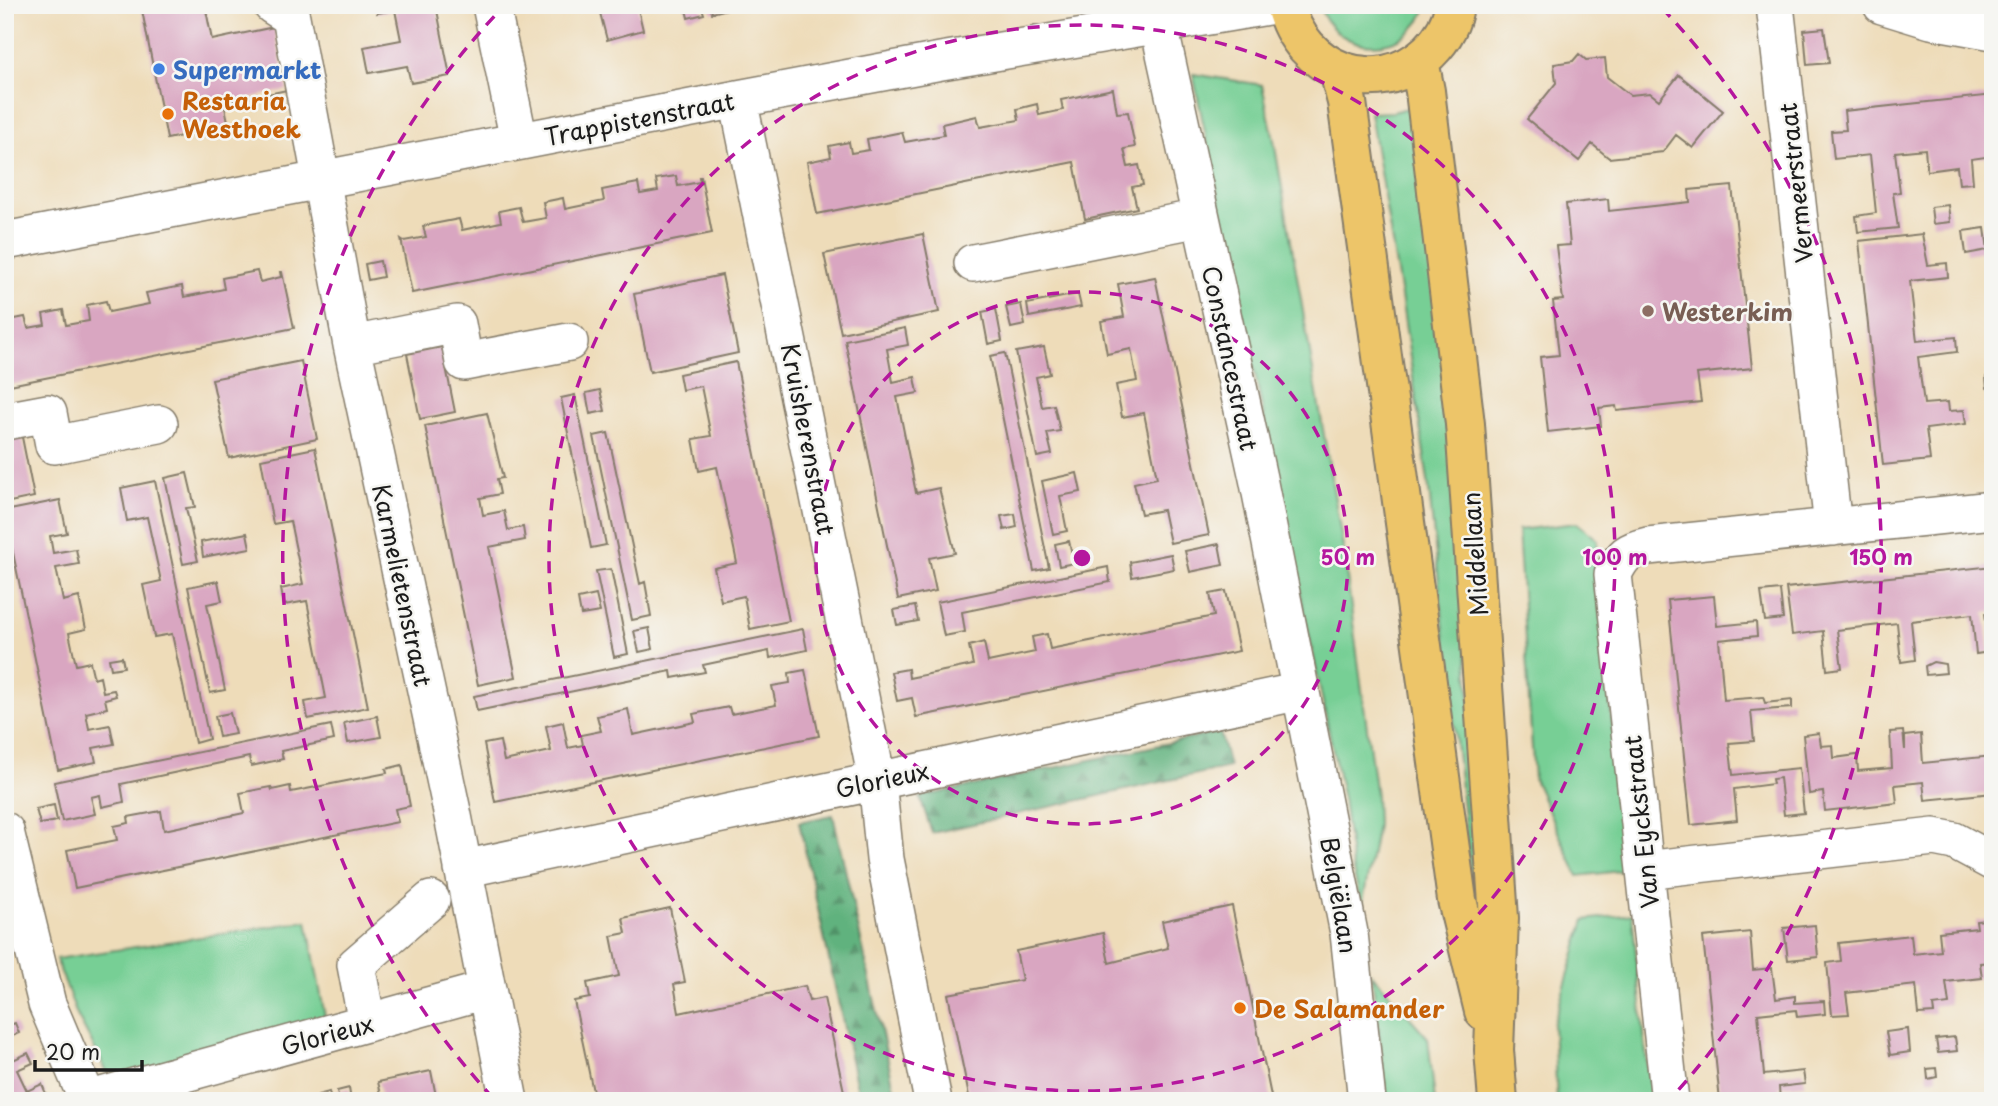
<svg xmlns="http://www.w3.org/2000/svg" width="1998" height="1106" font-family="'Playpen Sans',sans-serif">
<defs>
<pattern id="forest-firs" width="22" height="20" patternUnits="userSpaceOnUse" patternTransform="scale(1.75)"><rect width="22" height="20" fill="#61b27e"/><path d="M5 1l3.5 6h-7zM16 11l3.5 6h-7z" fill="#4f9066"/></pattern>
</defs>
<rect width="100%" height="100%" fill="#f6f6f2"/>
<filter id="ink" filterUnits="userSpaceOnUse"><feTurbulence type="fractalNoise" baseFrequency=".0143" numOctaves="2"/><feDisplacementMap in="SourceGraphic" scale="14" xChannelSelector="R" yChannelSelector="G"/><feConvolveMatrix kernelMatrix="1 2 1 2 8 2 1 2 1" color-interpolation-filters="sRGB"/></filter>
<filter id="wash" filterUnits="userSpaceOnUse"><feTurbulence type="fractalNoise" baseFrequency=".00686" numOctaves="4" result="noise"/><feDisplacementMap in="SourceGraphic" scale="28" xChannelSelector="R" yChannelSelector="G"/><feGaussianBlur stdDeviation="1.57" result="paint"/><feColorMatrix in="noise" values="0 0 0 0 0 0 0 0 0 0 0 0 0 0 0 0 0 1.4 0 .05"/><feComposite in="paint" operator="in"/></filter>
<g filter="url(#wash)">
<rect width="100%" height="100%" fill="#eedcb9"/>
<path fill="#77cf95" stroke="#4a7658" stroke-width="2" d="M1319,5H1427C1411,58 1336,58 1319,5Z
M1193,74L1262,85L1273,135L1343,547L1376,796L1377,825L1362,907L1352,866L1343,799Z
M1418,105L1434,223L1488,936L1473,900L1428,481L1401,296L1370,113L1393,112Z
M1577,523L1598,540L1595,557L1597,583L1628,870L1578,876L1534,779L1518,530Z
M1632,914L1647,1064L1653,1101H1557L1553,1025L1585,920Z
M307,921L326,1022L126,1075L107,1072L77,1015L56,959Z
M1372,974L1428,1038L1435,1101H1387Z"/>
<path fill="url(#forest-firs)" stroke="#3e674d" stroke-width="2" d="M1220,732L1229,767L932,833L920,797Z
M833,815L897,1101H860L799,822Z"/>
<g id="blocks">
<path fill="#d9a6c1" d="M141,5H205L212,40L274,27L287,90L224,103L229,126L167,139Z
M376,5H436L450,76L411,83L407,66L369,73L364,47L401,40L395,10L377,13Z
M598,5H637L643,30L607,40Z
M685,5H701L704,14L688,18Z
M710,5H739V6L712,13Z
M1824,28L1829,63L1807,65L1804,30Z
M1579,54L1586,60L1605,58L1607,77L1630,95L1650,93L1659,100L1679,75L1723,111L1693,148L1676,135L1663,152L1609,158L1592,144L1579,161L1527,119L1556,83L1554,64L1573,61Z
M1113,89L1117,113L1128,112L1135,147L1124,149L1128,167L1139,165L1143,185L1132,187L1137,208L1085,219L1074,162L817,214L807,162L831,157L829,146L849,142L851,153L869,150L867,139L902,132L905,142L944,135L942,124L977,116L980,127L1019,120L1017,109L1037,104L1039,115L1063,110L1061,100Z
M1993,95V156L1971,159L1973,183L1959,184L1957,167L1927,171L1925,149L1895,152L1900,192L1893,193L1898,228L1858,232L1856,216L1876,213L1870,155L1834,159L1831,131L1846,130L1844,111Z
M676,176L678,186L700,182L699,177H701L712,233L412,293L401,239L404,241L426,237L423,226L459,219L462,230L501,222L499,211L519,207L523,222L546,218L543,202L563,198L565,209L604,201L602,190L638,183L640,194L658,191L656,179Z
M1732,186L1752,368L1697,374L1701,402L1617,411L1616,406L1599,408L1601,426L1548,432L1540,357L1559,355L1553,301L1563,300L1556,246L1570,245L1566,204L1608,199L1609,211L1690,202L1689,190Z
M1948,205L1950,222L1933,224L1931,207Z
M1985,228L1988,250L1966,254L1963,231Z
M923,234L939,312L841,333L824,254Z
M1922,234L1928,265L1947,263L1948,277L1910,281L1917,341L1956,337L1957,352L1918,357L1924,404L1948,402L1949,411L1964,410L1966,424L1926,429L1930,460L1883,465L1859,241Z
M380,261L383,277L368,280L365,264Z
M257,271L260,282L281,277L280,272H282L294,328L5,386V333L7,332L5,321L25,317L28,328L45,325L43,314L63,310L66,325L89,321L87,305L106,301L109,312L149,304L146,293L182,286L184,297L224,289L222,278Z
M722,275L738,353L650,372L634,294Z
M1155,277L1209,535L1170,543L1163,510L1141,514L1134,483L1157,478L1144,413L1122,417L1116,385L1137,381L1131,349L1107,354L1101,321L1124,317L1118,284Z
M1078,294L1081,307L1029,317L1027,304Z
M1021,304L1025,325L1011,328L1006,307Z
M996,309L1002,341L988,344L982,312Z
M905,328L908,345L887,349L893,382L915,377L918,393L897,397L916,493L939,488L955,553L929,558L936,591L898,599L845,340Z
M442,347L455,412L420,419L407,354Z
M1044,347L1050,374L1036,377L1042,407L1054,405L1060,431L1047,433L1052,454L1037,457L1016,352Z
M1005,353L1049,568L1034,571L990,356Z
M301,361L317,439L229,458L212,379Z
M736,362L789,621L750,629L744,596L721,601L714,568L737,563L717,467L699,471L693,439L711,436L701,386L682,390L679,374Z
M1993,376V392L1987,388L1986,377Z
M600,390L605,411L590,414L586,393Z
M575,395L606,545L591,548L561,398Z
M487,413L503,478L497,479L500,494L480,498L483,515L504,511L508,530L523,527L525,540L489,547L516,677L478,685L425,426Z
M21,432L34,497L5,503V436Z
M608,433L640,584L645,582L651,616L632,620L594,436Z
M315,448L368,707L308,719L305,702L326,698L307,601L284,605L281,589L303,584L290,521L273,524L261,459Z
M187,473L195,507L186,508L198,561L183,564L165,478Z
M1077,473L1081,492L1060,496L1067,531L1053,534L1042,481Z
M155,481L209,739L195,743L172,634L154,637L143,585L161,581L147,517L127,521L121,488Z
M60,500L67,533L50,536L53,553L76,549L79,564L56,568L63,601L79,597L86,629L69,633L76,665L90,662L94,679L100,677L103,692L114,690L116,696L105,699L107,708L86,713L89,729L110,725L114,744L93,748L96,762L58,770L11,543L5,545V526H8L5,511Z
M1015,514L1017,527L1004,530L1001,516Z
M247,533L250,548L203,557L201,542Z
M1069,541L1074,563L1059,566L1055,544Z
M1219,544L1223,565L1190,572L1185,551Z
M1171,554L1174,569L1132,577L1130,562Z
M1993,566V612L1985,613L1990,652L1976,654L1972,614L1911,621L1915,660L1901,662L1897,623L1837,630L1842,668L1827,670L1823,631L1792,635L1786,588Z
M1108,567L1110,582L962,612L965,632L944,636L937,602Z
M611,569L628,654L614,657L596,571Z
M218,581L222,601L207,604L225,690L210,693L188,587Z
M1780,590L1783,619L1765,621L1761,592Z
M1226,591L1239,651L916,717L912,698L897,701L891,672L908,669L909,678L973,665L969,646L984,642L988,662L1035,652L1032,637L1047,634L1050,649L1214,616L1210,594Z
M596,595L600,612L581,615L578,599Z
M1714,596L1717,626L1756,622L1757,636L1719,640L1724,700L1763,697L1765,703L1792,700V708L1751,711L1754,741L1729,743L1733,775L1799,768L1804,813L1784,815L1780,778L1772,779L1773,784L1734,789L1737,820L1691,825L1668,600Z
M915,606L918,621L897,625L894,610Z
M649,628L653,649L639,652L634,631Z
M803,629L807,650L770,658L769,651L703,665L705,672L672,678L671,671L477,711L474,696Z
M122,657L124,667L111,669L109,659Z
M1933,662L1945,664L1946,673L1926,675L1925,666Z
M805,670L819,736L495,802L484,744L500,741L504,761L551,751L546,726L563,722L568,748L583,745L581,735L601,731L597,716L611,713L628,709L633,735L695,722L693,714L729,707L731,714L776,705L772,686L790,683L789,673Z
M230,713L235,734L219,737L215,716Z
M377,716L381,737L348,743L344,723Z
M331,725L334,740L281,751L283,759L251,766L249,757L121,784L124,802L102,807L100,795L91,797L95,814L62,821L54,782Z
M1903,731L1905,750V736L1921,734L1923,763L1993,756V793L1925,800L1923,782L1895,785L1897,803L1825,811L1823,792L1809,794L1803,735L1819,733L1821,746L1833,745L1834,758L1857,755L1858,771L1892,768L1890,732Z
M402,765L410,806L395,809L398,822L75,888L67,850L117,840L114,826L129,823L128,817L161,811L164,830L244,813L240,793L271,787L272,790L290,786L291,792L387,773L386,769Z
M54,805L57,821L40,824L36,809Z
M1232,906L1272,1101H970L948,994L1022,980L1016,951L1103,933L1109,963L1168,948L1162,921Z
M670,908L685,982L674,984L679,1013L805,986L809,1001L824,998L846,1101H595L574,1001L590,998L587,983L619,976L611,936L626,933L623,918Z
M1993,919V962L1980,963L1982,978L1946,982L1949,1004L1933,1006L1934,1013L1919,1014L1916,985L1846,993L1849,1014L1832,1015L1827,963L1841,961L1839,943L1911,935L1913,954L1941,951L1939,932L1977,928L1976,921Z
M1815,925L1818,957L1788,960L1784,928Z
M1750,932L1753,970L1772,968L1776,999L1795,996V1003L1824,1001L1825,1014L1797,1017L1796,1010L1758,1014L1764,1075L1803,1071L1805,1084L1779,1087L1780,1101H1720L1703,937Z
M15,1023L19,1033L5,1039V1027Z
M1908,1029L1910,1052L1890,1055L1886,1032Z
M1955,1037L1957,1051L1938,1053L1936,1039Z
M5,1042L13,1060L28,1053L33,1063L17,1070L27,1091L42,1084L46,1094L30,1101H5Z
M1936,1068L1937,1077L1928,1079L1927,1069Z
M431,1071L437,1101H361L360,1098L381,1094L378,1082Z
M349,1088L351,1101H339L337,1091Z
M329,1092L331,1101H319L318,1095Z"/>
</g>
</g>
<g filter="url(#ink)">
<use href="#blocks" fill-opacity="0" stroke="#857c6a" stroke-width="2"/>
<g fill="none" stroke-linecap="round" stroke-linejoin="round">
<g stroke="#857c6a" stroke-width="40">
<path id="minor" d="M272,5L291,17L352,345L453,816L509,1101
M491,5L519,141
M1775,5L1833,527
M1882,5L1931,20L1993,31
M1159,26L1258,478L1349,933L1367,1101
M738,99L877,780L885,859L933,1101
M5,241L738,99L941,61L1274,5
M973,263L1200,218
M352,345L457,324L464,362L569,342
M5,421L48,413L54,445L159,424
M5,831L47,1004L88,1101
M463,869L1301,691
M1645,870L1934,837L1954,841L1993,862
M367,1023L356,965L431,900
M87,1100L486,990
M1670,1101L1613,574C1623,554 1627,551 1648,546L1993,510"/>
</g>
<g stroke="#857c6a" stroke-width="42">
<path id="major" d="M1285,5C1301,71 1376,101 1429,52C1442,39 1452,24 1454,5
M1419,61L1425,91L1465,424L1499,918L1494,1050L1498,1101
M1339,71L1347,102L1457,900L1484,1011"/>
</g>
<use href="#minor" stroke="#fff" stroke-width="37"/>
<use href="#major" stroke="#edc569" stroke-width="38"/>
</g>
</g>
<g fill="none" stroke="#b5179e" stroke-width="3.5" stroke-dasharray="12 9">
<circle cx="1082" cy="558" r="266"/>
<circle cx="1082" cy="558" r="533"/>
<path d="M493 1098A799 799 0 0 1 502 8M1662 8A799 799 0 0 1 1671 1098"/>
</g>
<circle fill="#3f7fe0" stroke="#f6f6f2" stroke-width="2.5" cx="159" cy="69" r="7"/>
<g fill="#e8710a" stroke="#f6f6f2" stroke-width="2.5">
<circle cx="168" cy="114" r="7"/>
<circle cx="1240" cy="1008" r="7"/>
</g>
<circle fill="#8d6e63" stroke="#f6f6f2" stroke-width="2.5" cx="1648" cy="311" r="7"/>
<g text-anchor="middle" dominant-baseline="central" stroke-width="5" stroke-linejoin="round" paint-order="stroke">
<g font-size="24" font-weight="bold" fill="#366cbe" stroke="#f6f6f2" text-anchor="start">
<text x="173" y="69">Supermarkt</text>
</g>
<g font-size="24" font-weight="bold" fill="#c56008" stroke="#f6f6f2" text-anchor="start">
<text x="182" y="100">Restaria<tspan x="182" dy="28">Westhoek</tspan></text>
<text x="1254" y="1008">De Salamander</text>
</g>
<g font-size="24" fill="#1c1c1c" stroke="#f6f6f2">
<text transform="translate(639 118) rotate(-11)">Trappistenstraat</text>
<text transform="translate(1795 183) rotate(-96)">Vermeerstraat</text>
<text transform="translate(1231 358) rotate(78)">Constancestraat</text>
<text transform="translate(809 439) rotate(79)">Kruisherenstraat</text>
<text transform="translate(1474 554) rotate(-94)">Middellaan</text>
<text transform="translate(403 585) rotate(78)">Karmelietenstraat</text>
<text transform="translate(882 779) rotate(-12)">Glorieux</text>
<text transform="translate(1640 822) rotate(-96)">Van Eyckstraat</text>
<text transform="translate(1340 895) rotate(80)">Belgiëlaan</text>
<text transform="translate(327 1034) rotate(-15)">Glorieux</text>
</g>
<g font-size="24" font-weight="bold" fill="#785e54" stroke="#f6f6f2" text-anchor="start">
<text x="1662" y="311">Westerkim</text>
</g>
</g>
<circle cx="1082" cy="558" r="10" fill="#b5179e" stroke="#f6f6f2" stroke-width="3.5"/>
<g font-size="21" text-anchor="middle" font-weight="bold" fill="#b5179e" stroke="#f6f6f2" stroke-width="5" stroke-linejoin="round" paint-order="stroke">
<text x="1348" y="565">50 m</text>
<text x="1615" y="565">100 m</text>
<text x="1881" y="565">150 m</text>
</g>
<rect width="1998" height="1106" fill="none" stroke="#f6f6f2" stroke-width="28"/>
<path d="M35 1060v10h107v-10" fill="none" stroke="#1c1c1c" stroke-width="3.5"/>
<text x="46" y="1060" font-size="21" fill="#1c1c1c" stroke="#f6f6f2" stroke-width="5" paint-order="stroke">20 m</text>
</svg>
